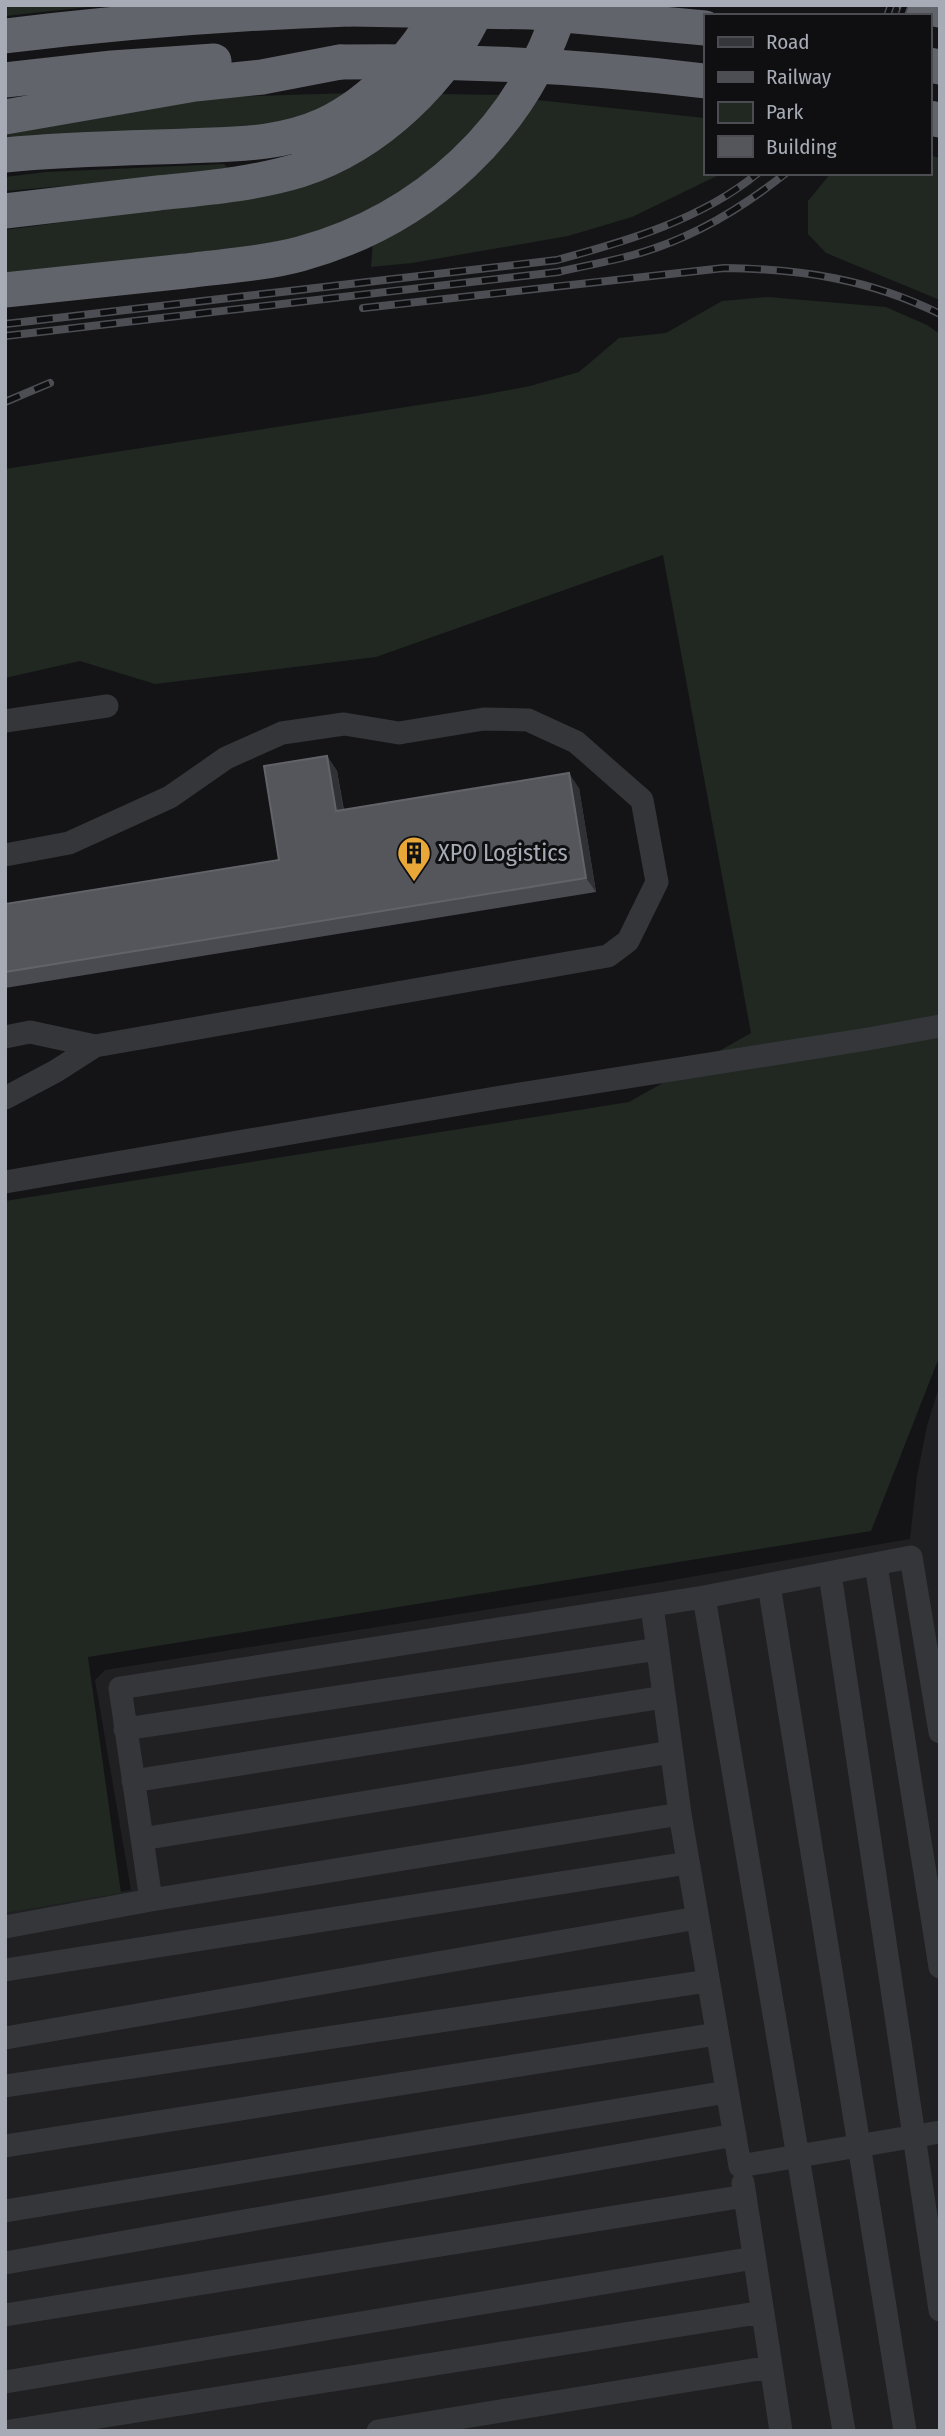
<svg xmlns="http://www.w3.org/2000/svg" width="945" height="2436" font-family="'Fira Sans Condensed',sans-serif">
<rect width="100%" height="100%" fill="#141416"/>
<path fill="#202023" d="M940,1384V2431H5V1909L131,1890L95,1680L105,1670L661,1582L910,1539L917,1476L927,1426Z"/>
<path fill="#202821" d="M5,5H107L5,16Z
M354,93L294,125L5,142V135L17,130L224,97Z
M439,94L505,95L470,139L400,194L331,227L286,240L241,247L5,274V230L266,195Z
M537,100L705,118V173H723L632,217L568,236L412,263L371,267L373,241Z
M929,155L940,158V300L826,253L808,234V201L831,173H929Z
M224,164L231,172L5,191V177L46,172Z
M768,297L886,307L927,325L940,334V1355L871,1531L88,1657L121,1893L5,1913V1201L629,1102L751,1033L663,555L376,657L155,684L80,661L5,678V469L477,396L530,386L579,372L619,338L666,333L722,301Z"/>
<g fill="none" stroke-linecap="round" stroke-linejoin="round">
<path stroke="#35363a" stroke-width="23" d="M5,721L107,706
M5,855L69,843L170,797L226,758L282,733L344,724L399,733L484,719L528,720L576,742L642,800L657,882L628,941L608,956L95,1046L56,1071L5,1098
M5,1037L30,1032L95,1046
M5,1182L501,1097L868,1039L940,1026
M876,1565L940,1967
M830,1574L940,2310
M769,1585L905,2431
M652,1606L680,1814L151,1900L120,1688L704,1597
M125,1729L658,1649
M133,1781L664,1697
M680,1814L740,2166L940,2132
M142,1839L671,1752
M5,1927L151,1900
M5,1970L688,1863
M5,2038L697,1918
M5,2086L708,1981
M5,2146L717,2034
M743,2183L781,2431
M5,2211L727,2092
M5,2263L735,2135
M5,2315L745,2196
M5,2382L754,2258
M10,2431L763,2312
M378,2431L771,2367
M844,2431L704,1597L911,1557L940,1732"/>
<path stroke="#61646b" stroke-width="35" d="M916,5L940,10
M5,36C120,22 234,13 349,9
M929,65L940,67
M5,80L112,68L214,61
M5,117L195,84L262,77L340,62
M929,118L940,120
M5,155C65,149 127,148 187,146C234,144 280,145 324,125C375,101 416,54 443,5
M5,211C56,205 107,199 158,193C206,188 254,184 300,170C377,145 446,79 479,5
M5,290C65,284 125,277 185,271C223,266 263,264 300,254C425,220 523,129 562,5"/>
<g stroke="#4c4e53" stroke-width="8">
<path id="rail" d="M887,16L891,5
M901,16L905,5
M363,308L724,268C802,269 869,279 940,314
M5,324L557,260C627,241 701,220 758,173
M5,336L558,272C583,266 608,262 633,255C689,240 741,209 786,173
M5,402L50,383"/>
</g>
<use href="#rail" stroke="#0f0f11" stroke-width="5" stroke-dasharray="16" stroke-linecap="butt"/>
<path stroke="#61646b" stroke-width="35" d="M349,9L532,12L705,28
M340,62C462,60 584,66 705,81"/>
</g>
<path fill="#4a4b51" d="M327,756L337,771L344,810L579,788L596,892L5,988V904L279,860Z"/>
<path fill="#303135" d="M327,756L337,771L346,826L336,811Z
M569,773L579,788L596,892L586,878Z"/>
<path fill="#54565b" stroke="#616369" stroke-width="2" d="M327,756L336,811L569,773L586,878L5,972V904L279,860L264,766Z"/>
<defs>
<g id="building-pin" transform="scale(1.75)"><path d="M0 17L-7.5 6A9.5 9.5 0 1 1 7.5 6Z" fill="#e9a738" stroke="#0f0f11"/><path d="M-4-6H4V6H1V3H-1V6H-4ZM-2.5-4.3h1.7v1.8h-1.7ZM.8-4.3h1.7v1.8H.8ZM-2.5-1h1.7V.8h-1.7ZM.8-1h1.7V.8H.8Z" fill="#111"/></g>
</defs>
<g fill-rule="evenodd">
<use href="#building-pin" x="414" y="853"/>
</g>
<g text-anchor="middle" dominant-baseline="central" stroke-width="6" stroke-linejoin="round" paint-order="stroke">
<g font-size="24" fill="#a6abb5" stroke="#0f0f11" text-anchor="start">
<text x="438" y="853">XPO Logistics</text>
</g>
</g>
<rect width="945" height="2436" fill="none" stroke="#a6abb5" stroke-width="14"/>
<rect x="704" y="14" width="228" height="161" fill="#0f0f11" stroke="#4b4d53" stroke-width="2"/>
<rect x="718" y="37" width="35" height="10" fill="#35363a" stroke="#4b4d53" stroke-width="2"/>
<text x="766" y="49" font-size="21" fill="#a6abb5">Road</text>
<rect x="718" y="72" width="35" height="10" fill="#4c4e53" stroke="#4b4d53" stroke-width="2"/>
<text x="766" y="84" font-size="21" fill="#a6abb5">Railway</text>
<rect x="718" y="102" width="35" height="21" fill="#202821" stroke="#4b4d53" stroke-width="2"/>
<text x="766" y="119" font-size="21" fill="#a6abb5">Park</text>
<rect x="718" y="136" width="35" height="21" fill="#54565b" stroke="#4b4d53" stroke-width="2"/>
<text x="766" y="154" font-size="21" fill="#a6abb5">Building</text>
</svg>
